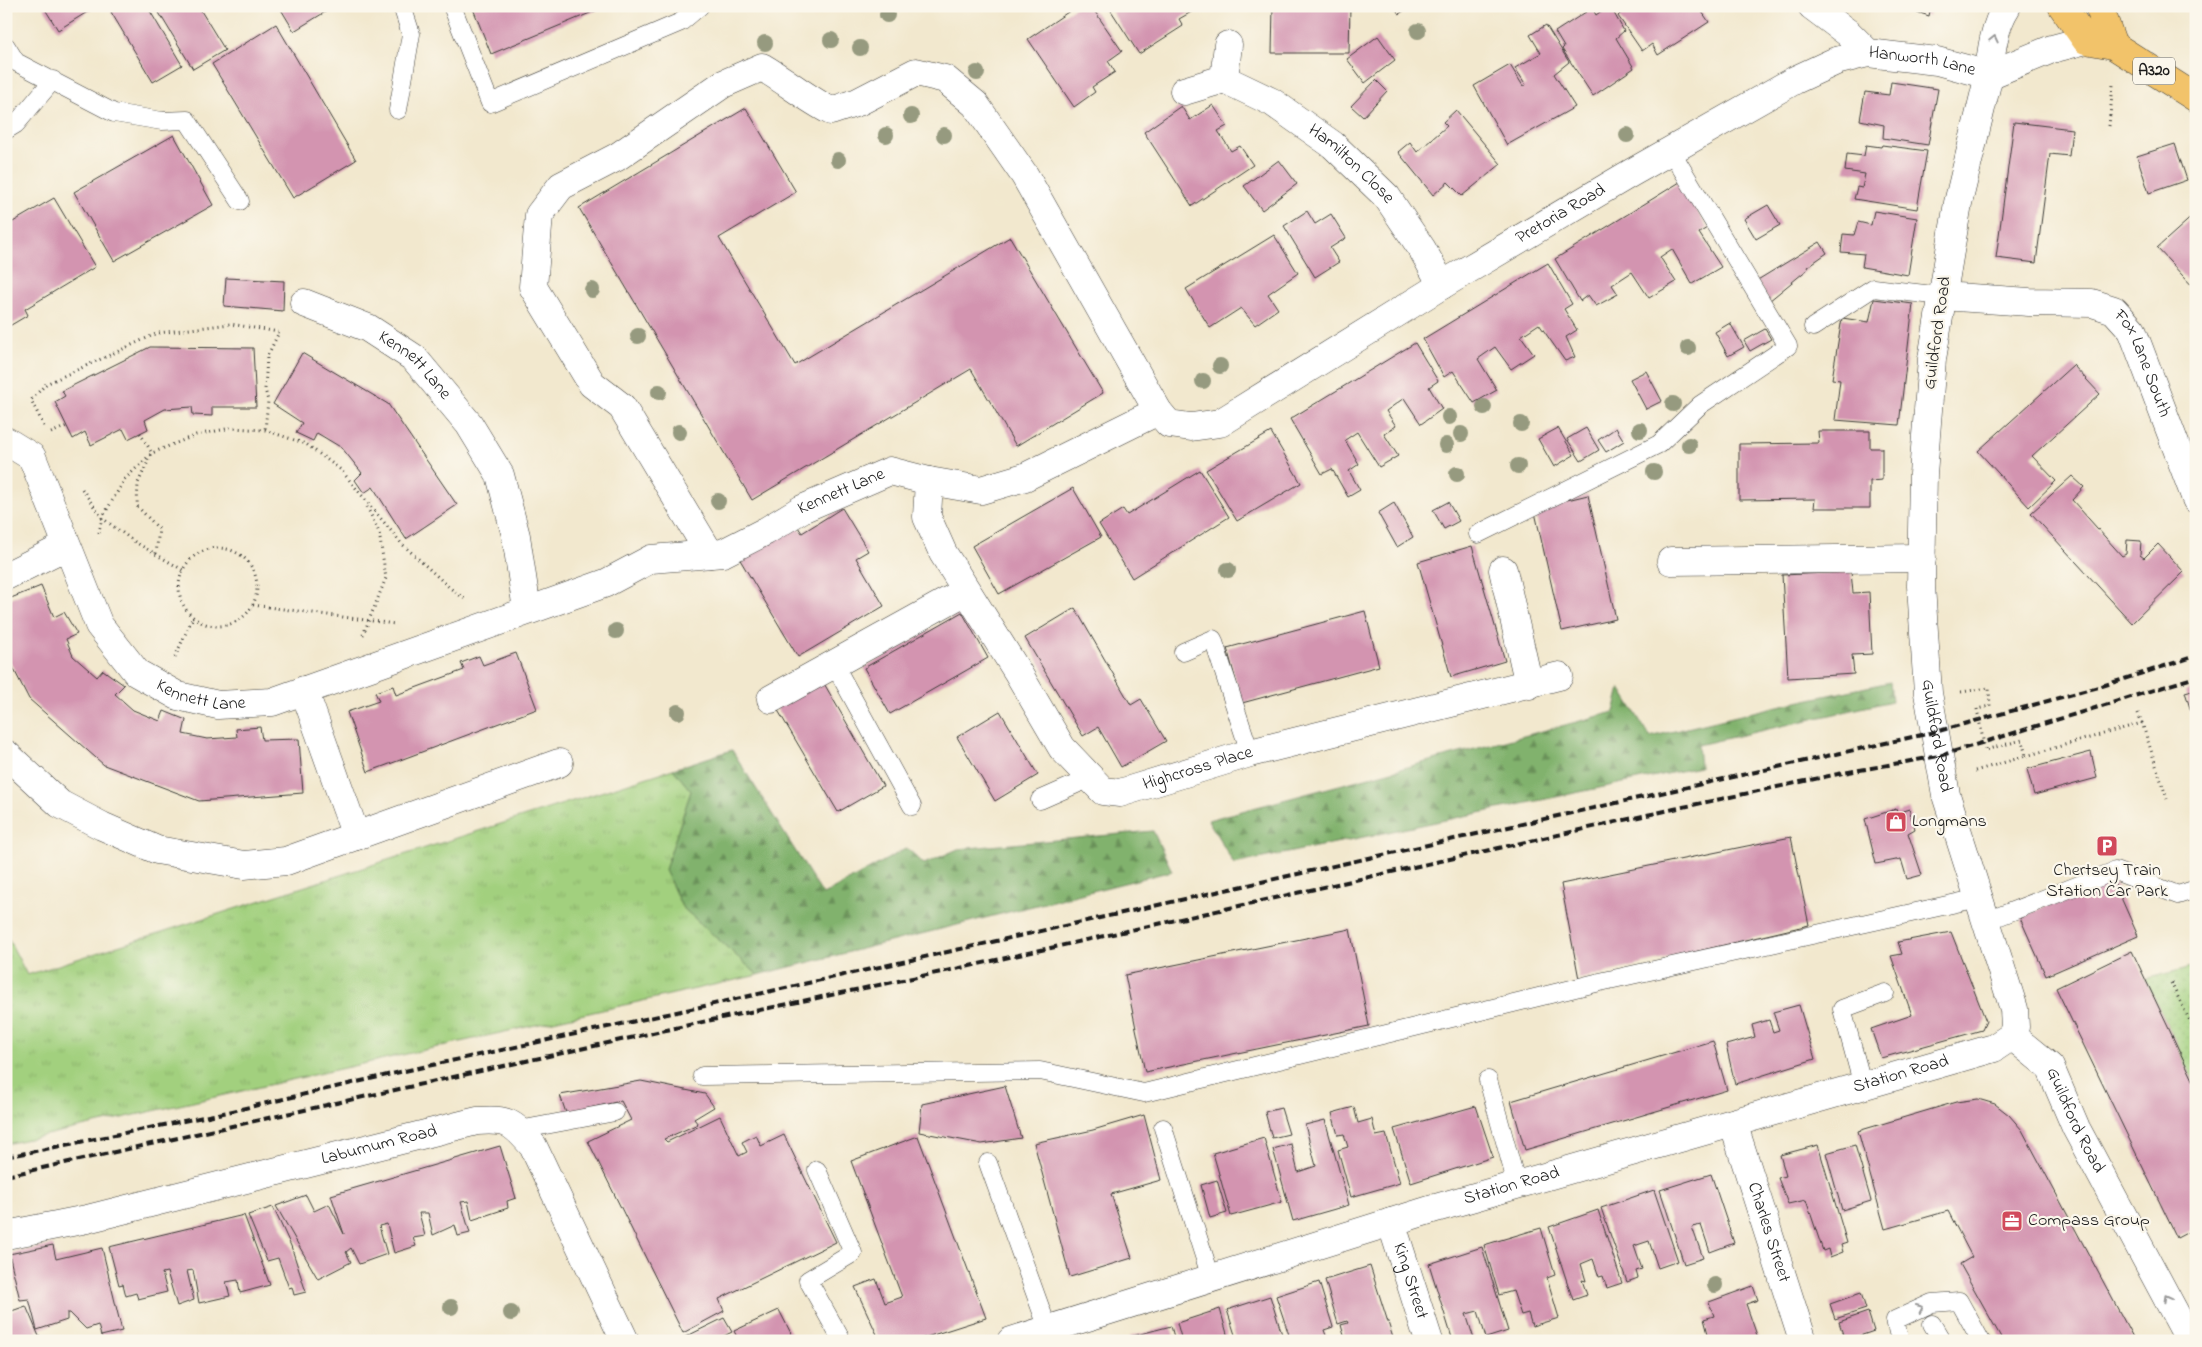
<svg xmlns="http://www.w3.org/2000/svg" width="2202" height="1347" font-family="'Indie Flower',sans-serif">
<defs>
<pattern id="grass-tufts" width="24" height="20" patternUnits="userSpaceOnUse" patternTransform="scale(1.25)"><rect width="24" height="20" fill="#a2d07e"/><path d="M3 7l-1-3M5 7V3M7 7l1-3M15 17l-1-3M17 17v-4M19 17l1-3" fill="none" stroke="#8bb26c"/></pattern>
<pattern id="forest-firs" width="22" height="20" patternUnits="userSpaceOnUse" patternTransform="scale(1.25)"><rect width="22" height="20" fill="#81b26d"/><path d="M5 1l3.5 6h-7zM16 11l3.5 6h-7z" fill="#699059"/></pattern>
<pattern id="garden-dots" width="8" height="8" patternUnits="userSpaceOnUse" patternTransform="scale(1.25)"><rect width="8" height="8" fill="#a2d07e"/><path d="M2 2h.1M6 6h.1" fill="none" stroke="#8bb26c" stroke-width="1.8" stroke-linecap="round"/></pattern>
</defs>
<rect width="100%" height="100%" fill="#fbf7ec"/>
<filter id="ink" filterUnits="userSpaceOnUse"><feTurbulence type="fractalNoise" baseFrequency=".02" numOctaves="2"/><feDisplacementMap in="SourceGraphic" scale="10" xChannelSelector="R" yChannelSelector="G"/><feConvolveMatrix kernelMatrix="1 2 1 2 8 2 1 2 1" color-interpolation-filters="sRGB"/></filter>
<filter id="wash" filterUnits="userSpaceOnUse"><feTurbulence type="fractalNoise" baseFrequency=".0096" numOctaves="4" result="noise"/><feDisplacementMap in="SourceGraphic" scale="20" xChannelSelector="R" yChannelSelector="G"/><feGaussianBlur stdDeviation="1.12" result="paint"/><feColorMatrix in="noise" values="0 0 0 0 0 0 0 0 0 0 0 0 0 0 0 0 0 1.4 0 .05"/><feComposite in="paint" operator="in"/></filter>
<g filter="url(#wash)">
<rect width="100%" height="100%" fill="#f2e8ce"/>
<path fill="url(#grass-tufts)" stroke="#5f764d" d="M673,769L691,791L665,870L682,907L758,975L6,1144V934L27,975Z"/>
<path fill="url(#forest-firs)" stroke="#4e6744" d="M1890,682L1892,701L1698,745L1700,767L1234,864L1208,820L1614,712L1620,688L1650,737L1778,706Z
M732,750L823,895L907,848L924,864L958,849L1153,831L1172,871L758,975L682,907L665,870L691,791L673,769Z"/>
<path fill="url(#garden-dots)" stroke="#5f764d" d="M2196,966V1086L2145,979Z"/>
<g id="blocks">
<path fill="#d394b0" d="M43,6H97L58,30Z
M121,6H147L182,65L153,82L111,12Z
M155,6H198L225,50L193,69Z
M279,6H335L294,31Z
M472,6H607L491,54Z
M1077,6H1091L1122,51L1108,61L1115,72L1092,87L1095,92L1074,107L1028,39Z
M1108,6H1190L1193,11L1179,19L1183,26L1139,54Z
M1273,6H1350L1349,53H1272Z
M1394,6H1411L1399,14Z
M1608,6H1610L1624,31L1616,38L1634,68L1593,96L1562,49L1564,47L1555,32L1592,8L1596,15Z
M1628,6H1698L1709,22L1658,55L1652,44L1642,51L1618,16Z
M1899,6H1931L1929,16Z
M276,24L356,160L293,198L212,64Z
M1546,25L1569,62L1554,74L1575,107L1507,145L1474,86L1510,65L1523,86L1526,85L1515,68L1541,53L1530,35Z
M1378,36L1395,60L1365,83L1347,59Z
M1376,80L1387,91L1363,117L1351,106Z
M1891,82L1938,89L1928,145L1883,138L1884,125L1860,120L1865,92L1889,95Z
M1213,105L1227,126L1218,131L1231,151L1240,146L1253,165L1192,206L1144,132L1181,106L1190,120Z
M746,108L796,192L719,238L795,365L1010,237L1103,393L1016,446L971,369L752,500L579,208Z
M1456,110L1501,164L1462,196L1448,182L1433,195L1398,152L1410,142L1417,152L1447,126L1443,122Z
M2014,122L2072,129L2069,156L2050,154L2036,263L1996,258Z
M174,135L213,205L114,261L74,192Z
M2175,144L2187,180L2149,193L2137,156Z
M1866,145L1881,147L1882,145L1927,151L1917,209L1854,199L1857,187L1862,188L1865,174L1845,171L1847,154L1864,156Z
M1279,160L1297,184L1262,210L1244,186Z
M1680,182L1707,228L1699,233L1721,267L1692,284L1672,249L1660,257L1676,282L1649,298L1632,272L1612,285L1618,294L1596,306L1588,295L1580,301L1555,259Z
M54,198L95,267L25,309L28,315L6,328V226Z
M1768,205L1780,225L1756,239L1744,219Z
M1307,211L1315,224L1331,214L1346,238L1330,248L1339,262L1315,277L1284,226Z
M1874,211L1917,218L1908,275L1862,267L1864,254L1841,252L1843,234L1854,235L1858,222L1871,225Z
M2196,213V290L2157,248Z
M1274,235L1298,273L1268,294L1278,309L1255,325L1241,308L1210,328L1186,289Z
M1820,242L1827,253L1807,267L1808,269L1769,301L1756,281Z
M1548,263L1572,304L1564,309L1577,330L1566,337L1575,357L1565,361L1539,324L1521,336L1534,354L1511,369L1495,347L1478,359L1497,390L1474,403L1453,371L1444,377L1423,339Z
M226,278L284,281L283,311L224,306Z
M1874,299L1913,304L1899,425L1835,420L1840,380L1832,379L1842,318L1869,322Z
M1730,323L1744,347L1728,356L1715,332Z
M1765,329L1771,339L1750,351L1744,341Z
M1415,343L1438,381L1429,387L1442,409L1421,424L1404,398L1386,411L1396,426L1384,434L1398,456L1379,467L1357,432L1345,440L1359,464L1349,471L1360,490L1348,497L1332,469L1322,474L1290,419Z
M150,347L253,348L256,407H212V416L193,415L192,407L165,409L145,420L148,429L128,439L123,429L91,445L85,432L73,439L55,402L65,396L62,391Z
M302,353L388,404L457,505L406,539L373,487L364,493L355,480L362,473L342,448L317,433L313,441L296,433L302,423L273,404Z
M2073,365L2100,394L2032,456L2056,481L2029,507L1978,451Z
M1646,371L1662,401L1646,409L1630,379Z
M1558,428L1574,455L1554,467L1538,439Z
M1586,428L1599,450L1581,461L1567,439Z
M1616,428L1624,441L1606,452L1598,440Z
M1818,431H1870V448H1882V480L1870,481V508H1814L1815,499L1739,500V444L1819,443Z
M1271,432L1301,483L1237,521L1206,470Z
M1200,470L1229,517L1132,578L1099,524L1123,509L1127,515Z
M2072,476L2084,487L2072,500L2122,556L2126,554L2127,540L2141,541L2140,555L2144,558L2158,544L2184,572L2132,623L2031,513Z
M1073,488L1101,537L999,594L972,546Z
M1588,495L1616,619L1562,631L1534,508Z
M1448,502L1459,521L1444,529L1433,510Z
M1394,503L1413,537L1397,547L1378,513Z
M842,508L868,551L856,558L884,606L798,657L739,558L796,524L802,533Z
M1472,546L1505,661L1451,677L1418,562Z
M1851,572L1853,593L1869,592L1872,654L1852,655L1854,674L1788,678L1782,575Z
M41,586L54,617L64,612L77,634L66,639L73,656L97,677L103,670L124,685L115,694L133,710L160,721L164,711L186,720L183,734L207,739L237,737L236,729L260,727L262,740L299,739L303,793L199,801L104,765L29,699L6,654V600Z
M1075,608L1131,705L1141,699L1166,741L1121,767L1098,727L1083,736L1025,638Z
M1365,611L1379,666L1242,703L1227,648Z
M962,612L988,658L890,714L864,668Z
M516,653L537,709L368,772L347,712L379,701L375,692L393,686L396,695L464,670L461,663L479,656L483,665Z
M822,680L883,786L838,812L776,707Z
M2196,689V736H2195L2192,725L2195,724L2185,692Z
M1000,711L1038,775L995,801L957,737Z
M2091,752L2097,778L2034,795L2027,769Z
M1896,809L1897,813L1909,809L1915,829L1908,833L1922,875L1907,879L1901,859L1876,864L1865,819Z
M1791,837L1809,925L1579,979L1561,884Z
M2111,875L2138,936L2046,976L2020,918Z
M1350,929L1369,1026L1145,1072L1125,975Z
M1951,932L1986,1021L1982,1030L1881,1058L1871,1029L1912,1015L1891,956L1902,954L1898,942Z
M2132,951L2196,1086V1228L2177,1238L2056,988Z
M1799,1005L1815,1059L1735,1084L1726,1045L1755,1037L1752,1025L1769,1020L1773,1032L1779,1030L1773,1012Z
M1713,1041L1727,1090L1525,1150L1511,1101Z
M641,1081L705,1094L714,1107L694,1119L698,1124L664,1139L667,1142L720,1116L739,1156L747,1152L742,1142L756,1135L761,1146L784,1135L836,1242L719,1299L724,1311L683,1333L588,1141L631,1120L621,1101L566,1113L560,1095Z
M1005,1086L1021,1138L982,1144L919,1132L922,1104Z
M1978,1099L1995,1104L2009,1115L2022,1130L2135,1341H2003L1960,1264L1972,1257L1948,1211L1885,1229L1858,1131L1956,1102Z
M1476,1106L1493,1157L1411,1183L1394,1129Z
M1354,1107L1358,1123L1372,1119L1376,1136L1386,1134L1400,1183L1351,1197L1338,1150L1348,1147L1344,1134L1338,1135L1332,1113Z
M1281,1108L1289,1134L1272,1138L1265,1112Z
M1144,1115L1161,1180L1111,1194L1132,1258L1070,1277L1034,1143L1093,1130Z
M1325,1120L1349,1205L1293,1221L1273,1149L1291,1144L1298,1172L1316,1166L1305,1125Z
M918,1136L986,1318L914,1341H880L855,1287L876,1279L885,1303L902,1297L851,1161Z
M1264,1138L1282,1202L1231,1216L1213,1153Z
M1818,1145L1847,1243L1841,1245L1843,1252L1830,1257L1828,1249L1823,1251L1806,1200L1788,1204L1778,1178L1786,1176L1780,1155Z
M1855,1145L1871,1201L1842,1210L1826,1153Z
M500,1146L516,1198L507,1201L508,1208L472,1220L468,1201L461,1202L470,1233L458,1236L455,1225L433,1235L428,1213H419L425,1236L413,1238L416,1246L394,1253L387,1224L379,1226L387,1254L359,1264L351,1248L346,1252L351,1262L318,1279L276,1206L306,1195L314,1211L329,1204L344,1234L331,1195Z
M1711,1174L1734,1243L1710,1252L1701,1225L1692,1227L1703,1258L1684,1264L1660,1190Z
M1217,1180L1227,1213L1210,1218L1201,1185Z
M1654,1190L1678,1261L1658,1268L1649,1241L1634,1246L1642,1269L1636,1271L1638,1278L1627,1282L1601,1208Z
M273,1207L291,1246L306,1292L294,1295L292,1287L289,1288L278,1258L267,1261L248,1215Z
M1598,1210L1622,1283L1607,1288L1603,1276L1599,1277L1593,1259L1581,1264L1586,1281L1582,1280L1587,1295L1573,1300L1549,1227Z
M244,1215L270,1285L240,1293L238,1280L226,1282L230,1296L199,1303L193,1270L187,1271L194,1300L177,1306L167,1272L162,1273L167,1292L138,1299L136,1293L126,1296L123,1284L119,1285L109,1247Z
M1541,1228L1555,1275L1547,1278L1559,1318L1532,1326L1528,1313L1521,1315L1513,1291L1499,1295L1484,1245Z
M53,1245L56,1259L102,1248L122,1331L101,1336L98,1325L86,1329L70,1313H67V1320L37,1330L29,1299L20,1300L9,1254Z
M1482,1247L1508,1331L1486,1338L1478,1311L1466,1314L1474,1339L1453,1341L1429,1264Z
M1370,1266L1394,1341H1355L1353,1336L1345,1339L1341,1325L1348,1323L1347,1321L1338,1324L1325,1280Z
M1319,1282L1333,1327L1324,1330L1328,1341H1291L1276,1296Z
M1753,1286L1758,1300L1746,1304L1759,1341H1710L1704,1319L1714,1316L1709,1302Z
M1861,1293L1866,1309L1835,1319L1830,1304Z
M1270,1296L1284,1341H1237L1227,1310Z
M26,1306L41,1341H6V1313Z
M1220,1309L1229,1341H1182L1177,1323Z
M779,1310L795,1341H739L734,1331Z
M1868,1312L1874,1331L1845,1341L1839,1322Z
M724,1318L732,1332L714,1341H677Z
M1171,1326L1175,1341H1130L1129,1337Z"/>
</g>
</g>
<g filter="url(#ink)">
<use href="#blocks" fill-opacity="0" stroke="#3c3b37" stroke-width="1"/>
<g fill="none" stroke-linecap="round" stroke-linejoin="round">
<g stroke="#3c3b37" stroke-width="19">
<path id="lane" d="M452,6L490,103L681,22L700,6
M6,46L16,62L114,113L162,121L187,120L240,201
M398,110L411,34L402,6
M6,130L16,124L53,80
M1813,327L1873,288L1942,296
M1478,534L1659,444L1700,405L1788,346L1671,151
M1183,652L1213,639L1250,753
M834,664L912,806
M1040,800L1090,778
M1987,921L2115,871L2178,895L2196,889
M702,1076L1040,1071L1144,1093L1600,982L1979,898
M1488,1080L1517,1185
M1863,1086L1842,1009L1885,993
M1163,1128L1211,1278
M519,1130L615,1112
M988,1163L1048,1329
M817,1170L853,1253L808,1280L842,1341
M1932,1324L1942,1341
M1900,1341L1895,1320L1932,1303L1959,1301L1981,1341"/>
</g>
<g stroke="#3c3b37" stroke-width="29">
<g id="street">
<path id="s1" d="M1812,6L1848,33L1868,53L1937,61L1989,75"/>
<path id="s2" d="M2007,6C1994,26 1991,51 1989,75L1958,203L1932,359L1923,474L1921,586L1928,693L1946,795L2014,1009L2015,1027L2012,1036"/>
<path d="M1989,75L2052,49L2086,40"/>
<path id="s3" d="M1224,79L1272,102L1333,145L1387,197L1422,249L1442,285"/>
<path d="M1184,91L1224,79L1228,45"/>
<path id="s4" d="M1942,296L2029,302L2092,303L2114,310L2132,330L2196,499"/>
<path id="s5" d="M304,303L368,328L414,358L469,424L500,475L516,536L527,610"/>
<path id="s6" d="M6,441L32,457L99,625L137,673L178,696L218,705L272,702L606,583L651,559L723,553L766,531L802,509L890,471L929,481L981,490L1025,477L1158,411"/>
<path id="s7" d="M929,481L927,517L943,553L1017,671L1062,748L1103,791L1120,793L1250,753L1559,676"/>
<path id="s8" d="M710,554L622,407L592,384L533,287L539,215L561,186L617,157L723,84L762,67C786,81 806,98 831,111L858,102L916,72L945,79L975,104L1025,176L1158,411L1169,424L1191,427L1220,423L1442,285L1631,173L1795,80L1836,61L1868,53"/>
<path d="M1671,561L1922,558"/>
<path d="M1503,570L1529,685"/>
<path d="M6,576L66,546"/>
<path d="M304,690L356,836"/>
<path d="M771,699L966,591"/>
<path d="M6,754L60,804L102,826L157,850L244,865L286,861L559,763"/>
<path id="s9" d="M2012,1036L2050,1067L2076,1128L2190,1341"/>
<path id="s10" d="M1733,1123L1803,1341"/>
<path id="s11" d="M1391,1222L1429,1341"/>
<path id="s12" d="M6,1235L87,1219L477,1121C509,1119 512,1122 533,1146L625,1341"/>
<path id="s13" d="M1011,1341L1436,1208L1994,1048L2012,1036"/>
</g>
</g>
<g stroke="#3c3b37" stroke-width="29">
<path id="primary" d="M2062,6L2086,40L2113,45L2196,98
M2099,6L2113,45"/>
</g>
<path stroke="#3c3b37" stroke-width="3" stroke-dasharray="1 4" stroke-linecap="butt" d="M2109,126L2113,85
M44,426L31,400L46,384L158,333L230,324L279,332L267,357L265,389L268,401L265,430
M51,433L67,426
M140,433L152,453L138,483L137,506L159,529L156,554
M82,489L102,518L135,542L183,570
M99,533L102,518L125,479L152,453L196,435L231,428L265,430L306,444L341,470L401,543L450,588L465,599
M179 587a39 39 0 1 1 78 0a39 39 0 1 1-78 0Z
M253,605L395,624
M363,635L386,578L379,532L367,507
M175,657L193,617
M1961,692L1989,688L1990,706L1977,709
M2138,713L2142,723
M2026,756L2142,723L2167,799
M1975,771L2026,756L2022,740L1985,750
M2171,983L2196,1033"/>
<use href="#lane" stroke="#fff" stroke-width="18"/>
<use href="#street" stroke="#fff" stroke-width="28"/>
<use href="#primary" stroke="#f2c36a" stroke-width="28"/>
<path stroke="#1c1c1c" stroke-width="4" stroke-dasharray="8 4" stroke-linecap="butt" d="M6,1157L228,1112L400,1072L700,1007L1935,732L2102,686L2196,656
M6,1176L707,1021L965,967L1674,809L1843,773L1939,756L2196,677"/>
<path stroke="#3c3b37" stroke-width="3" stroke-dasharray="1 4" stroke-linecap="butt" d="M1977,709L1985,750"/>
</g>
<g fill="#969a7f">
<circle cx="887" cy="15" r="8"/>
<circle cx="1418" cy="31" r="8"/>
<circle cx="831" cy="40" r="8"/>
<circle cx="765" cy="43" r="8"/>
<circle cx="860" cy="48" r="8"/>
<circle cx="977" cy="73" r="8"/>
<circle cx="911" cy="116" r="8"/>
<circle cx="886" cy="135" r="8"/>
<circle cx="944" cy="135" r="8"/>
<circle cx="1627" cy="135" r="8"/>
<circle cx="838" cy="160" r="8"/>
<circle cx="592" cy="290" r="8"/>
<circle cx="638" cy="336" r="8"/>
<circle cx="1688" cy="348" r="8"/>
<circle cx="1220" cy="366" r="8"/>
<circle cx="1203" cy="381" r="8"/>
<circle cx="659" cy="392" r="8"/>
<circle cx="1673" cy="404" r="8"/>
<circle cx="1484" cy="407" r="8"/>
<circle cx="1449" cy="417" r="8"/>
<circle cx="1521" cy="424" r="8"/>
<circle cx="1640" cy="430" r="8"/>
<circle cx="679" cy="432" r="8"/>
<circle cx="1461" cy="434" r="8"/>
<circle cx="1446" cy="445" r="8"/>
<circle cx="1689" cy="445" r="8"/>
<circle cx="1518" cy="466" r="8"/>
<circle cx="1654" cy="472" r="8"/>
<circle cx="1457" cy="474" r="8"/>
<circle cx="718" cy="501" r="8"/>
<circle cx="1228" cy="570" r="8"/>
<circle cx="616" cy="631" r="8"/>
<circle cx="678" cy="712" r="8"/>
<circle cx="1715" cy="1285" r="8"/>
<circle cx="451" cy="1307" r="8"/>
<circle cx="511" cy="1313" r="8"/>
</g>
<defs><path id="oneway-chevron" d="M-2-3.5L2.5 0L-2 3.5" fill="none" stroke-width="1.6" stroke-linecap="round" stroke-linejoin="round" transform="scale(1.25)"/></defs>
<g stroke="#999">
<use href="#oneway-chevron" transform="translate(1994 39) rotate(-77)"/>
<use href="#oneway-chevron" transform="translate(2167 1298) rotate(-119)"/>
<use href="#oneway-chevron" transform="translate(1920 1308) rotate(-25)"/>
</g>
</g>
<defs>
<g id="shop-square" transform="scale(1.125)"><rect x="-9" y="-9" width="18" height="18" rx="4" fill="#d1495b" stroke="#fbf7ec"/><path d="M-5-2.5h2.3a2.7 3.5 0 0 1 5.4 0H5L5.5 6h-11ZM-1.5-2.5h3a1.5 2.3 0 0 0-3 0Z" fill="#fff"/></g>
<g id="parking-square" transform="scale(1.125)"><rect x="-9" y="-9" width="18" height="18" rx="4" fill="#d1495b" stroke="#fbf7ec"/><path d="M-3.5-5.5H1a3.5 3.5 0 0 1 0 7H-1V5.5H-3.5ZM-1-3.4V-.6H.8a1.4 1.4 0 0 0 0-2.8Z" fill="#fff"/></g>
<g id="office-square" transform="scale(1.125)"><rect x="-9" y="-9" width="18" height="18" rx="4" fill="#d1495b" stroke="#fbf7ec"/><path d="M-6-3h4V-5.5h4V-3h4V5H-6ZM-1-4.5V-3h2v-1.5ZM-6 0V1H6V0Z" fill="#fff"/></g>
</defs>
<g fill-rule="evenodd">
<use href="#shop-square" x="1896" y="822"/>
<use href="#parking-square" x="2107" y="846"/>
<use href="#office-square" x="2012" y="1221"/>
</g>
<g text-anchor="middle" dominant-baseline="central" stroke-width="4.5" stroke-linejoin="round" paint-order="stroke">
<rect fill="#fbf7ec" stroke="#5f5e5a" stroke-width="1" x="2133" y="57.5" width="42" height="27" rx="4"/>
<g font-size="16" font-weight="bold" fill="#1c1c1c">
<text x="2154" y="71">A320</text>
</g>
<g font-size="18" fill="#1c1c1c" stroke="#fbf7ec">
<text stroke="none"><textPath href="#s1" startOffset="128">Hanworth Lane</textPath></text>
<text stroke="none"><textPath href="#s3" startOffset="154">Hamilton Close</textPath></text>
<text stroke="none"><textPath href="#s8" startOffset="1736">Pretoria Road</textPath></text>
<text transform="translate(1938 333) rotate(-82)">Guildford Road</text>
<text stroke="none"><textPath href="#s5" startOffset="129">Kennett Lane</textPath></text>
<text stroke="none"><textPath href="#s4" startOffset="235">Fox Lane South</textPath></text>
<text stroke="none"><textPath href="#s6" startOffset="1026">Kennett Lane</textPath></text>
<text stroke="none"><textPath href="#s6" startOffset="342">Kennett Lane</textPath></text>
<text stroke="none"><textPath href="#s2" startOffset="740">Guildford Road</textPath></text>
<text stroke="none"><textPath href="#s7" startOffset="462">Highcross Place</textPath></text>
<text stroke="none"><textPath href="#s13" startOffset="929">Station Road</textPath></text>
<text stroke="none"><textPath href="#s9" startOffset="108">Guildford Road</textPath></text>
<text stroke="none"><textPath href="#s12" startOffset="384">Laburnum Road</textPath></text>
<text stroke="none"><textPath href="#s13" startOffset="524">Station Road</textPath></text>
<text stroke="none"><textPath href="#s10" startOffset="115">Charles Street</textPath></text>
<text stroke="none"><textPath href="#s11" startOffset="62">King Street</textPath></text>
</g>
<g font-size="18" fill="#1c1c1c" stroke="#fbf7ec" text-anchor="start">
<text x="1912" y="822">Longmans</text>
<text x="2107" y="871" text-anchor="middle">Chertsey Train<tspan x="2107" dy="21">Station Car Park</tspan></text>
<text x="2028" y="1221">Compass Group</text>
</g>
</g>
<rect width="2202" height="1347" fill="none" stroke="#fbf7ec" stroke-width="25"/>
</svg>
